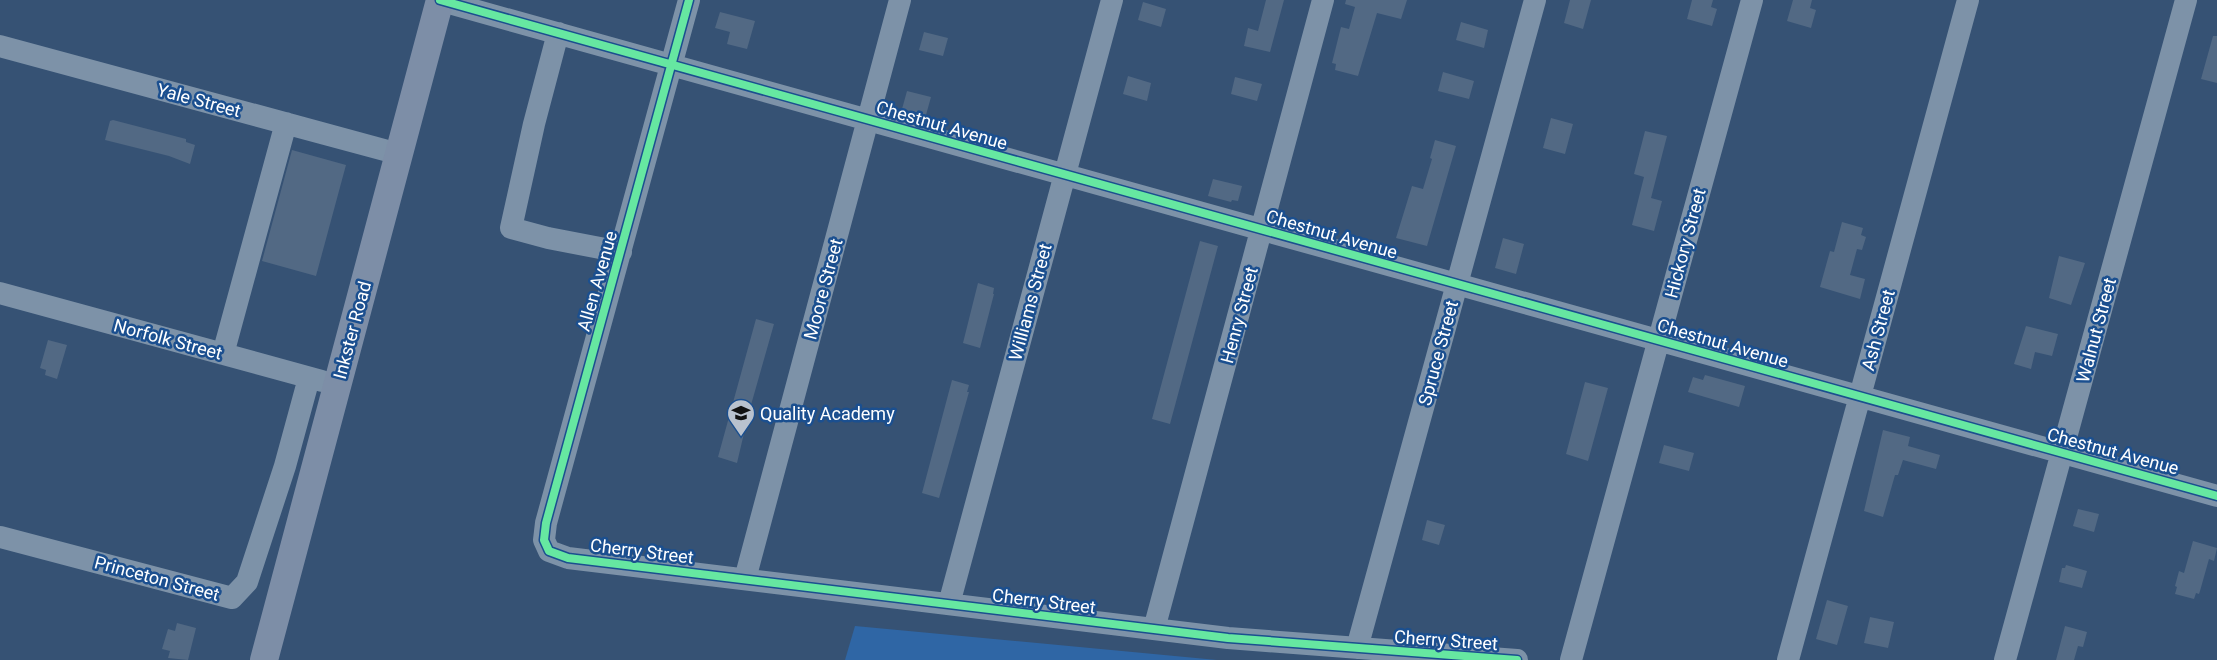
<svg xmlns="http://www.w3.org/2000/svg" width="2217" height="660" font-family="Roboto,sans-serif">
<rect width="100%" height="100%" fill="#365274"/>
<path fill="#2f66a5" d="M855,626L1217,660H845Z"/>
<path fill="#526984" d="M1266,0H1284L1270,52L1244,46L1248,28L1258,31Z
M1346,0H1407L1401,19L1377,13L1358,76L1335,70L1336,64L1332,63L1341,27L1349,29L1355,7L1345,4Z
M1570,0H1591L1583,29L1564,23Z
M1692,0H1713L1711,7L1717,9L1712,26L1687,19Z
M1793,0H1812L1810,8L1816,10L1811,28L1787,21Z
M1143,2L1166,9L1161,27L1138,20Z
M720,12L755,21L747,49L727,44L730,32L715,28Z
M1461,22L1488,30L1484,48L1456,40Z
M924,32L948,38L943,56L919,50Z
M2213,36H2217V83L2201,79Z
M1443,72L1474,81L1469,99L1438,91Z
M1128,76L1151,83L1147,101L1123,94Z
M1235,77L1262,84L1257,101L1231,94Z
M907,91L931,97L926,115L902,109Z
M1551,118L1573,124L1565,154L1543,148Z
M113,120L186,139V142L195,145L190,164L169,156L105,140L110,121Z
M1645,131L1667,136L1651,198L1662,201L1654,231L1632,225L1644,177L1634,174Z
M1435,140L1456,146L1427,246L1396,238L1412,186L1423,189L1432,159L1430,158Z
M292,150L346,165L316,276L262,261Z
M1213,179L1242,186L1238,201L1232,200L1231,202L1208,196Z
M1842,222L1863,228L1861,235L1866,237L1862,250L1857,249L1850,275L1865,279L1860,299L1820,287L1830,251L1834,252Z
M1503,238L1524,244L1516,274L1495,268Z
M1200,241L1218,246L1170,424L1152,419Z
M2059,256L2085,263L2071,305L2049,298Z
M978,283L994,288L993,294H994L980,348L963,343Z
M756,319L774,324L749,412L737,463L718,457Z
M2026,326L2058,334L2052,356L2035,352L2031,369L2014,364Z
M48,340L67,345L57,379L45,375L46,370L40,368Z
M1705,375L1745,386L1739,407L1688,392L1693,377L1703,380Z
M952,380L969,385L967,392H969L939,498L922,493Z
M1585,382L1608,388L1588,461L1566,454Z
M1883,430L1910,437L1908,446L1940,455L1936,469L1903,460L1898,475H1895L1883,517L1864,511Z
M1664,445L1694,453L1689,471L1659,463Z
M2078,509L2099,514L2094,532L2073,526Z
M1427,520L1445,525L1439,545L1422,540Z
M2193,541L2217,548L2214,561L2209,559L2200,591L2199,594L2196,593L2194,599L2175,594L2177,587L2175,586L2179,571L2184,573Z
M2066,565L2087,571L2082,588L2059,582L2062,568H2065Z
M1827,600L1848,606L1837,645L1816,639Z
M1870,617L1894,622L1888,648L1864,643Z
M177,623L196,628L188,660L168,658L170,651L162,649L168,629L175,631Z
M2065,626L2087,632L2083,647L2078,646L2074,660H2056Z"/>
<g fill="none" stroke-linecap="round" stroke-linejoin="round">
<path stroke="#7d92a8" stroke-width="22" d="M438,0L2217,496
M689,0L546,523L544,540L549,551L568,558L1228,638L1517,660
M558,33L534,124L511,228L548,238L621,252
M0,46L399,154
M0,293L322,381
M223,354L286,123
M0,537L232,598L247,582L285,466L309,378
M745,579L900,0
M949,604L1112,0
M1154,629L1323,0
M1357,648L1535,0
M1571,660L1752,0
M1788,660L1968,0
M2005,660L2186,0"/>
<path stroke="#7d8ea7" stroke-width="28" d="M264,660L440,0"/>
<g stroke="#1b4f8f" stroke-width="11">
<path id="cycleway" d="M440,0L2217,496
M689,0L546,523L544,540L549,551L568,558L1228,638L1517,660"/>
</g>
<use href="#cycleway" stroke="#66e7a1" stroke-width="8"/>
</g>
<defs>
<g id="school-pin" transform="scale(1.4375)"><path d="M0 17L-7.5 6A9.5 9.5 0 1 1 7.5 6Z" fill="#b9c2ce" stroke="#1b4f8f"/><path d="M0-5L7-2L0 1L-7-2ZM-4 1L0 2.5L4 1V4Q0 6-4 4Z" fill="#111"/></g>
</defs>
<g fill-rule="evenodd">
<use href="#school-pin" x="741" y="413"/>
</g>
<g text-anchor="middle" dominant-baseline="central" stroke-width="5" stroke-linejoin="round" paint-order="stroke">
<g font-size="18" fill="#fff" stroke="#1b4f8f">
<text transform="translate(199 100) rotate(15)">Yale Street</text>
<text transform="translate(942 125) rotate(16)">Chestnut Avenue</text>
<text transform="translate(1332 234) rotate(16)">Chestnut Avenue</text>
<text transform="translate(1685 243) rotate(-75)">Hickory Street</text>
<text transform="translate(597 281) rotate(-74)">Allen Avenue</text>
<text transform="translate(823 289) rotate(-75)">Moore Street</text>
<text transform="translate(1030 302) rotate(-75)">Williams Street</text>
<text transform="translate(1239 315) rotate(-75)">Henry Street</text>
<text transform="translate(352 330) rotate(-75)">Inkster Road</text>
<text transform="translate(1878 330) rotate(-75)">Ash Street</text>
<text transform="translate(2096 330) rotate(-75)">Walnut Street</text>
<text transform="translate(168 339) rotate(15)">Norfolk Street</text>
<text transform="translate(1723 343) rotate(16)">Chestnut Avenue</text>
<text transform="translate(1438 353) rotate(-75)">Spruce Street</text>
<text transform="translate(2113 451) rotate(15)">Chestnut Avenue</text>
<text transform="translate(642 551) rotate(7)">Cherry Street</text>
<text transform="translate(157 578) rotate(15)">Princeton Street</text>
<text transform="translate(1044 601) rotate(7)">Cherry Street</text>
<text transform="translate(1446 640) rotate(4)">Cherry Street</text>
</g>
<g font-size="18" fill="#fff" stroke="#1b4f8f" text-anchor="start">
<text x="760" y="413">Quality Academy</text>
</g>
</g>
</svg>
